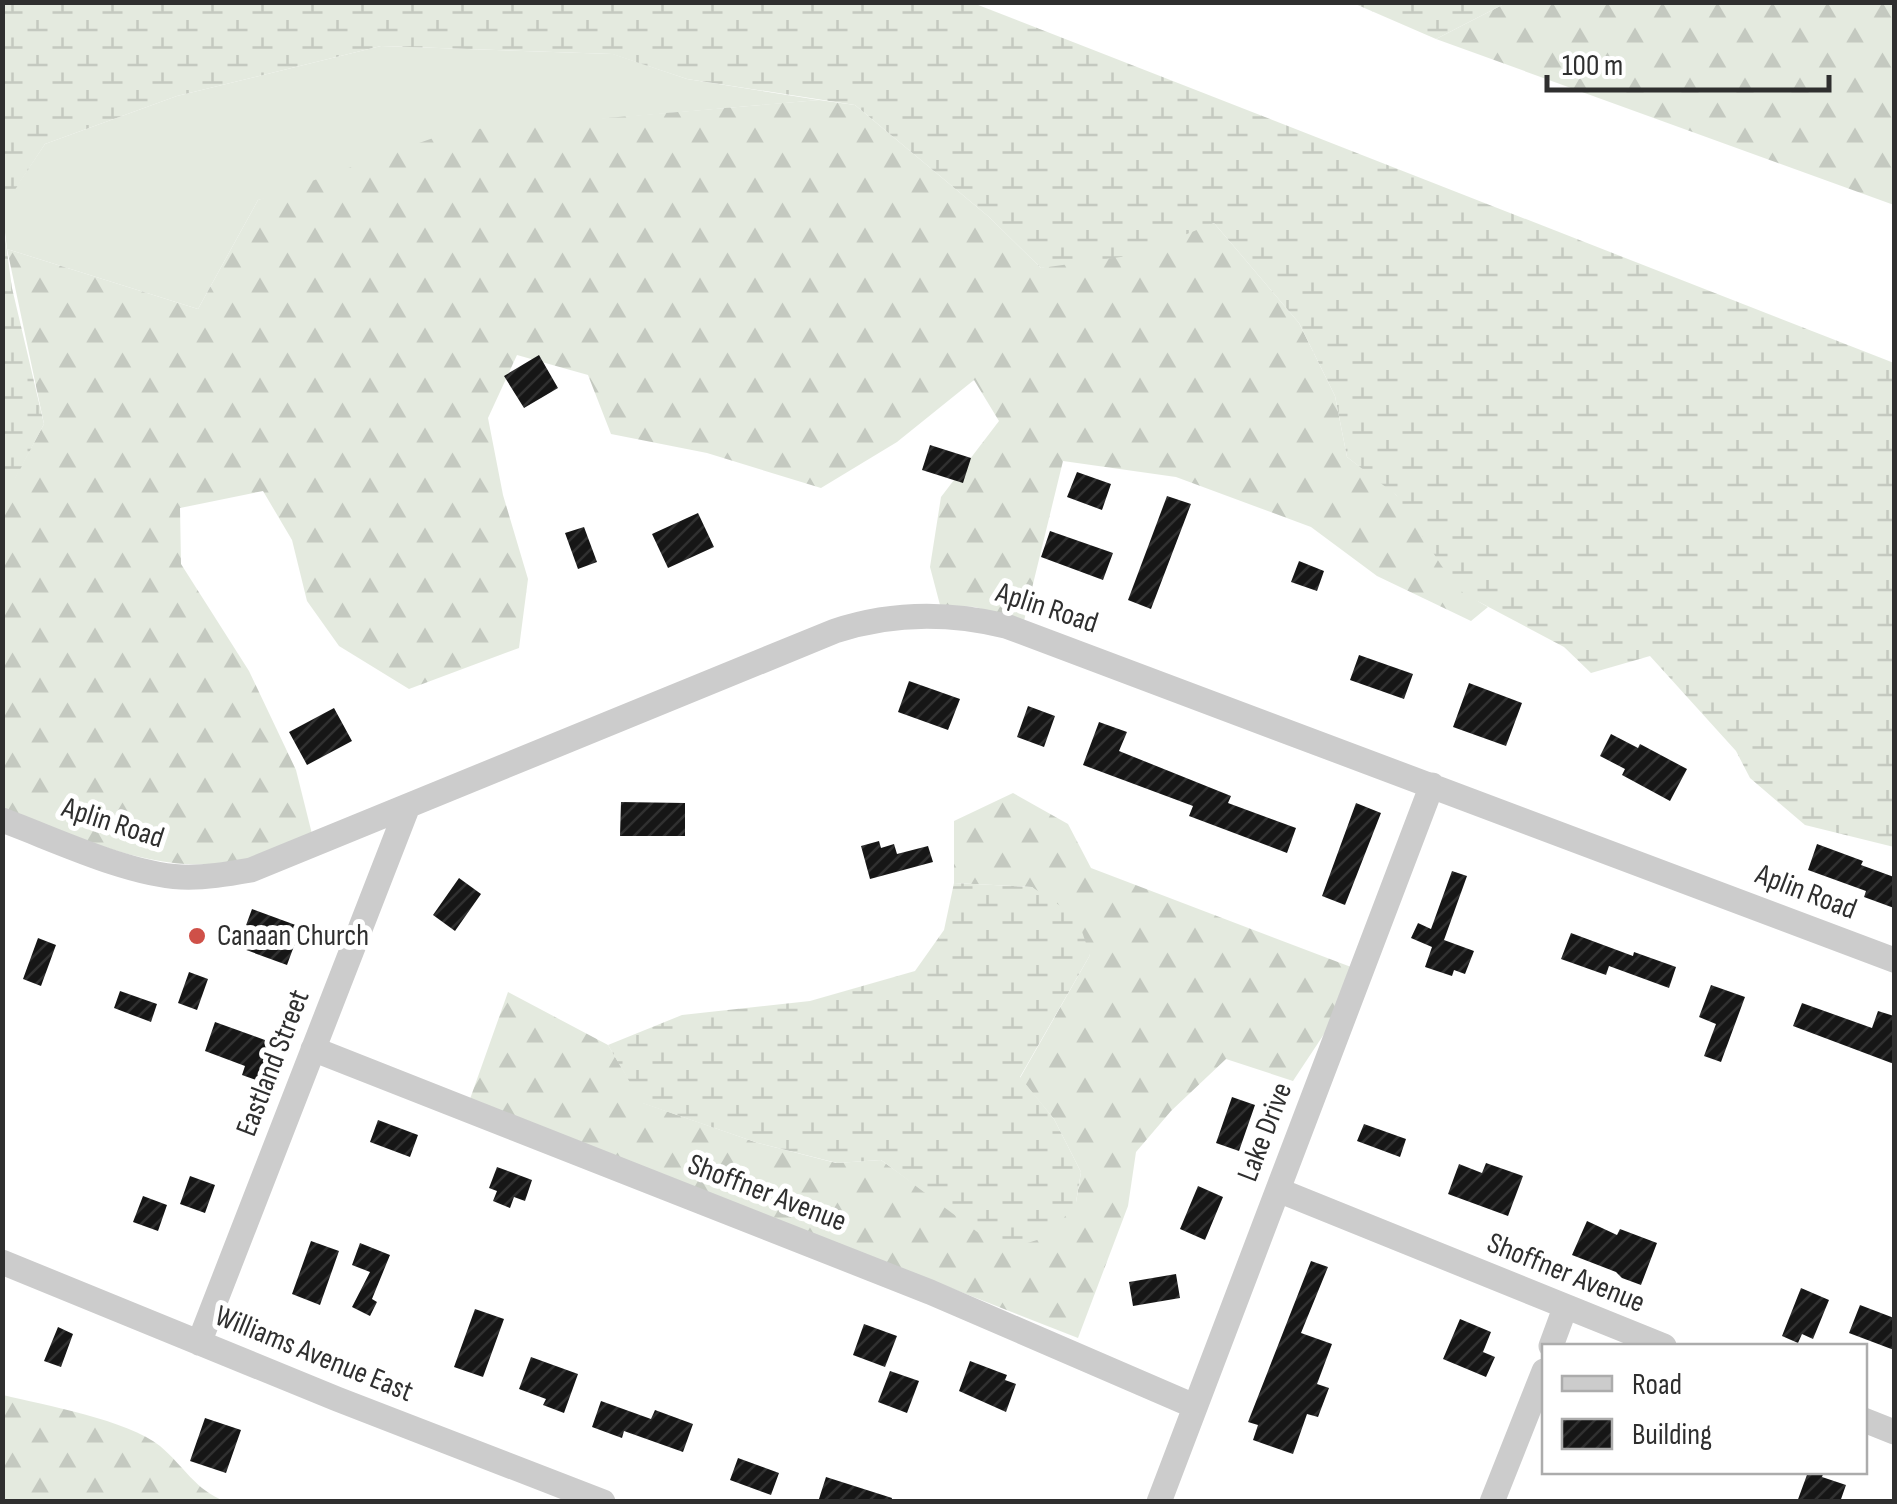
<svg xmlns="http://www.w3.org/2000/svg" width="1897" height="1504" font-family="'Sofia Sans Condensed',sans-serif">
<defs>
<pattern id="forest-firs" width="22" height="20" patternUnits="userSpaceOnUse" patternTransform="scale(2.5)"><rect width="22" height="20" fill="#e4eadf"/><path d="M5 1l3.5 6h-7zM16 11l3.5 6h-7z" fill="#c4c9c0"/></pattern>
<pattern id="wetland-marsh" width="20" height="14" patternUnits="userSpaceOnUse" patternTransform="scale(2.5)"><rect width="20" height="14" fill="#e4eadf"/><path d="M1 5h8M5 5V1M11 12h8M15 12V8" fill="none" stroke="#c4c9c0"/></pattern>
<pattern id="building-hatch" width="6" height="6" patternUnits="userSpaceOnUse" patternTransform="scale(2.5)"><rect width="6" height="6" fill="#161616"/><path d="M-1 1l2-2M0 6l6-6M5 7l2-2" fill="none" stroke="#303030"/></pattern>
</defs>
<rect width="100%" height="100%" fill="#fff"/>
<path fill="#e4eadf" d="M381,46L613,54L687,79L819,100L601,119L258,200L198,309L7,249L2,208L45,144L177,96Z"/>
<path fill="url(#forest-firs)" d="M1506,3H1894V205L1436,39Z
M819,100L855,105L989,217L1041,268L1214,223L1299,323L1335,396L1347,457C1363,470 1385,482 1398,497C1430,537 1440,581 1488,607L1471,621L1377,576L1311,527L1176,477L1063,461L1024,621L975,607L940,605L930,567L941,497L999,421L974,380L897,442L821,488L707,453L611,434L588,375L517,355L488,418L503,495L528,579L519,648L409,689L339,646L307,601L292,540L263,491L180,508L181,564L249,671L296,770L312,834C291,843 269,855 247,860C158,878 84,839 3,808L2,502L44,424L7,249L198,309L258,200L453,131Z
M1013,793L1068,824L1091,868L1351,967L1332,1022L1293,1081L1226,1059L1171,1111L1136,1152L1128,1206L1078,1338L470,1099L508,992L608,1045L643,1103L758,1143L836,1163L881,1160L925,1192L1076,1202L1081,1172L1054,1119L1020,1078L1090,955L1032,887L954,883V821Z
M3,1395C44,1405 128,1420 160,1446C183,1465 196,1491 225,1501H3Z"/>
<path fill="url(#wetland-marsh)" d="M3,2L973,3L1894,363V847L1805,825L1750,778L1736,751L1650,656L1591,673L1564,647L1464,594L1441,565L1396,495L1347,457L1335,396L1299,323L1214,223L1135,255L1041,268L989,217L855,105L687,79L612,54L381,46L177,96L45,144L3,208Z
M1353,3L1506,2V3L1436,39Z
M3,222L12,288L44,424L3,502Z
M954,883L1032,887L1077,917L1090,955L1020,1077L1054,1119L1081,1172L1076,1202L1050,1236L1021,1245L980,1234L881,1160L837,1163L758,1143L642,1103L608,1045L682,1015L810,1001L915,971L944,930Z"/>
<path fill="url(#building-hatch)" d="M539,355L558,388L524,408L504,376Z
M930,445L971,458L963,483L922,470Z
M1077,472L1111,484L1102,510L1067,497Z
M1167,496L1191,504L1151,609L1128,600Z
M698,513L714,547L668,568L652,534Z
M584,527L597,562L578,569L565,533Z
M1050,531L1113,553L1103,580L1041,557Z
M1299,561L1324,571L1317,591L1291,582Z
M1359,655L1413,674L1404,699L1350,680Z
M909,681L960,699L948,730L898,712Z
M1469,683L1522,703L1506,746L1453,727Z
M1028,706L1055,716L1044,747L1017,737Z
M334,708L352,741L307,765L289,732Z
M1099,722L1127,732L1119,751L1231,796L1228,803L1296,828L1287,853L1189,816L1193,806L1083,765Z
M1611,734L1638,748L1640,744L1687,769L1670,801L1622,775L1625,769L1600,756Z
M621,802L685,803V836H620Z
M1356,803L1381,813L1345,905L1322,896Z
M879,841L881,848L894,844L897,854L928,846L933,862L870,879L861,846Z
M1817,844L1863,861L1861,865L1894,877V908L1864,897L1866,891L1808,870Z
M1452,871L1467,876L1444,940L1474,951L1465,974L1454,970L1452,976L1425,967L1432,947L1411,938L1418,923L1431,929Z
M459,878L481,894L455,931L433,915Z
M252,909L301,927L287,965L238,947Z
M1571,933L1633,956L1634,952L1676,967L1669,988L1609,966L1606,975L1561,959Z
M38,938L56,945L41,986L23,979Z
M189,972L208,979L197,1010L178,1003Z
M1711,985L1745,997L1721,1062L1704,1056L1716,1024L1699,1017Z
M120,991L157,1004L151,1022L114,1008Z
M1802,1003L1872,1028L1878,1011L1894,1016V1064L1793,1026Z
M215,1022L273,1043L259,1081L242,1075L245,1066L205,1051Z
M1232,1097L1255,1105L1239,1151L1216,1143Z
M378,1120L418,1135L410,1157L370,1142Z
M1364,1124L1406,1139L1400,1157L1357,1141Z
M1486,1163L1523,1176L1508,1216L1448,1194L1459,1164L1482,1173Z
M497,1167L532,1180L525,1201L514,1197L510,1208L493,1201L497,1191L489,1188Z
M190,1176L215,1185L205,1213L180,1204Z
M1198,1186L1223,1197L1205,1240L1180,1229Z
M143,1196L167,1205L158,1231L133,1222Z
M1587,1221L1617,1235L1620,1229L1657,1243L1641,1285L1622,1278L1616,1272L1572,1255Z
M311,1241L339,1251L320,1305L292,1294Z
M360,1243L390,1255L372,1299L377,1302L370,1316L352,1307L370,1272L352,1265Z
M1311,1261L1328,1267L1301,1333L1332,1344L1317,1384L1329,1388L1318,1417L1307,1414L1293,1454L1253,1440L1258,1425L1248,1422Z
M1176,1274L1180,1298L1133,1306L1129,1282Z
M1801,1288L1829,1300L1813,1339L1802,1334L1798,1343L1782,1336Z
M1860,1305L1894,1318V1350L1849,1333Z
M475,1309L504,1319L483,1377L454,1367Z
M1460,1319L1491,1332L1483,1352L1495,1357L1486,1377L1443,1359Z
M864,1324L897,1336L885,1367L853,1355Z
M58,1327L73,1334L61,1367L44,1361Z
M531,1357L578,1374L564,1413L543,1405L546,1399L519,1389Z
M970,1361L1007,1375L1005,1380L1016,1384L1006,1412L959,1391Z
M890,1371L919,1381L907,1413L878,1402Z
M601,1401L651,1419L655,1410L693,1424L683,1452L624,1431L622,1438L592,1427Z
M205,1418L241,1430L226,1473L190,1461Z
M738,1458L779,1473L771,1495L730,1480Z
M1808,1472H1824L1822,1477L1846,1485L1840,1502H1797Z
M826,1477L892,1498L891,1502H818Z"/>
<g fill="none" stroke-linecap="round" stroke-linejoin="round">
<path stroke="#ccc" stroke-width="25" d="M2,820C54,839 126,874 181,877C205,878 228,874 251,870L835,631C892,612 948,612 1006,626L1894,960
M313,1049L930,1292L1194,1406
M1278,1190L1664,1346
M2,1262L337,1399L603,1502
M199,1343L408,806
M1551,1346L1565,1308
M1864,1420L1894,1432
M1159,1502L1432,785
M1492,1502L1544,1371"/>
</g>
<circle fill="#cf5048" stroke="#fff" stroke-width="4" cx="197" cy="936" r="10"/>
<g text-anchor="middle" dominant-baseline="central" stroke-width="10" stroke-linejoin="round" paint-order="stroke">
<g font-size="30" fill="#2f2f2f" stroke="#fff">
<text transform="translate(1047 608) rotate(18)">Aplin Road</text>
<text transform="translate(113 823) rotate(18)">Aplin Road</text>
<text transform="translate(1806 892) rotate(21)">Aplin Road</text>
<text transform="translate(273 1063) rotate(-69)">Eastland Street</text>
<text transform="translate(1265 1132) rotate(-69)">Lake Drive</text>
<text transform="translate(767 1193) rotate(21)">Shoffner Avenue</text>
<text transform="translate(1566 1273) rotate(22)">Shoffner Avenue</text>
<text transform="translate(314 1354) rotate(22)">Williams Avenue East</text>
</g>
<g font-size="30" fill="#2f2f2f" stroke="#fff" text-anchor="start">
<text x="217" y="936">Canaan Church</text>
</g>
</g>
<rect width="1897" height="1504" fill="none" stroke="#2f2f2f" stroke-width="10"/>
<rect x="1542" y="1344" width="325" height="130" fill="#ffffff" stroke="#acacac" stroke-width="2.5"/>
<rect x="1562" y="1376" width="50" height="15" fill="#cccccc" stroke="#acacac" stroke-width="2.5"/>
<text x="1632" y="1394" font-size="30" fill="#2f2f2f">Road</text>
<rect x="1562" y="1419" width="50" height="30" fill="url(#building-hatch)" stroke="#acacac" stroke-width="2.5"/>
<text x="1632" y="1444" font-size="30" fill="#2f2f2f">Building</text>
<path d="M1547 75v15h282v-15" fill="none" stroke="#2f2f2f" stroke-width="5"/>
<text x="1562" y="75" font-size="30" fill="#2f2f2f" stroke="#ffffff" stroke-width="8" paint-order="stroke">100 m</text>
</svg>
